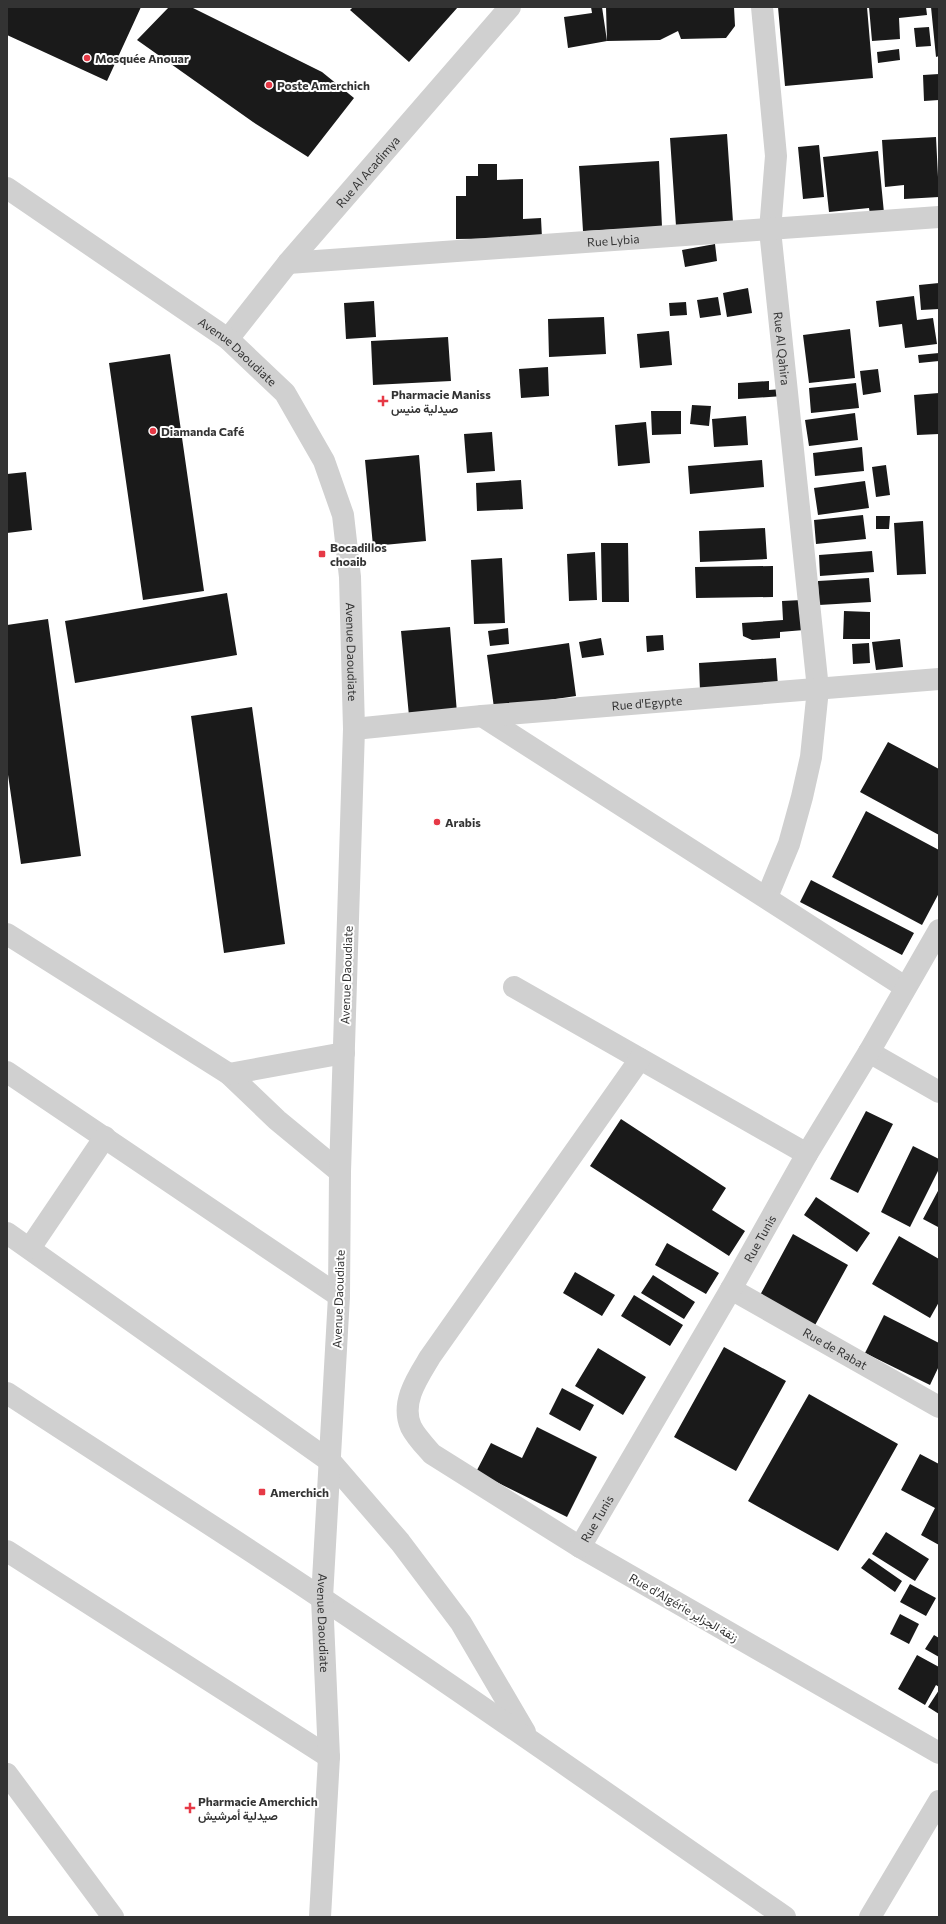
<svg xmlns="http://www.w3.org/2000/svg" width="946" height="1924" font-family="Commissioner,Vazirmatn,sans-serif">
<rect width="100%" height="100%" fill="#fff"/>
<path fill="#1a1a1a" d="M7,7H141L107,81L7,35Z
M169,7H191L322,72L354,98L308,157L253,122L137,40Z
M353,7H458L409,62L350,10Z
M591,7H602L607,41L606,7H734L735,26L726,38L681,39L678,31L660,40L607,41L568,48L564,17L592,13Z
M778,7H867L873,78L785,86Z
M869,7H926L927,15L899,18L900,39L872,41Z
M931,7H939V56L936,57Z
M929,27L931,46L916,47L914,28Z
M899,49L900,60L878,63L877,52Z
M939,74V100L924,101L923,75Z
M727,134L733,222L676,226L670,138Z
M936,137L939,197L904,199V185L885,187L882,140Z
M819,145L824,197L803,199L798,147Z
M878,151L884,213L870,214L869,208L829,212L823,157Z
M659,161L662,227L583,231L579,166Z
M478,164H497V180L523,179V219L541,218L542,238L456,239V196H466V176H478Z
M715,244L717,261L685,267L682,250Z
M939,283V309L921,310L919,285Z
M748,288L752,313L727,317L723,293Z
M914,296L917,320L933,318L937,344L905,348L902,324L879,327L876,301Z
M718,297L721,315L700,318L697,300Z
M374,301L376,337L346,339L344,303Z
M686,302L687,315L670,316L669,303Z
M604,317L606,354L549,357L548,319Z
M850,329L855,378L809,383L803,335Z
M669,331L672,365L640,368L637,334Z
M448,337L451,381L373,385L371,341Z
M939,353V361L919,363L918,355Z
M170,354L204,591L143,600L109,363Z
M548,367L549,396L521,398L519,369Z
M878,369L881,392L863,395L860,371Z
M769,381V390L782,389L783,396L738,399V383Z
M856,383L859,408L811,413L809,388Z
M939,393V434L917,435L914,395Z
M692,405L711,406L709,426L690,424Z
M651,411H681V434L652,435Z
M855,413L858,440L809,446L805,420Z
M746,416L748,445L714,447L712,419Z
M646,422L650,463L618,466L615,425Z
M492,432L495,471L467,473L464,434Z
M862,447L864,471L815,476L813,453Z
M419,455L426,541L373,546L365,460Z
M762,460L764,487L690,494L688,466Z
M886,465L890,495L876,497L872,467Z
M26,472L32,530L7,533V474Z
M521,480L523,509L477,511L476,483Z
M865,481L869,508L818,515L814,488Z
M863,515L866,539L816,544L814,520Z
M876,516H890L889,529H876Z
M923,521L926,574L897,575L894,523Z
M765,528L767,559L700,562L699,531Z
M601,543H628L629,602H602Z
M872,551L874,572L820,576L819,555Z
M595,552L597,600L569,601L567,554Z
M502,558L505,623L474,624L471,560Z
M773,566V597L696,598L695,567Z
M869,578L871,602L819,605L818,581Z
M227,593L237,655L75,683L65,621Z
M802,600L804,630L780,632V638L752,640L743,636L742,623L783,620L782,601Z
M844,611L870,612V639H843Z
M48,619L81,856L21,864L7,768V625Z
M450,627L457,713L409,716L401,631Z
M508,628L509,644L490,646L488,631Z
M663,635L664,650L647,652L646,636Z
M601,638L604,655L582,658L579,642Z
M900,639L903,667L876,670L872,642Z
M569,643L576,696L494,708L487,655Z
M869,643L870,663L853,664L852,644Z
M776,658L778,686L700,691L699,663Z
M252,707L285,944L224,953L191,716Z
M888,742L939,769V835L860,792Z
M866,811L939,850V893L922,925L832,877Z
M811,880L914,933L902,955L800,902Z
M866,1111L893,1124L858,1193L830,1179Z
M621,1119L726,1188L712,1210L745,1231L729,1256L590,1166Z
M913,1146L939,1159V1169L910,1227L881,1212Z
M939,1189V1225L938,1227L923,1219Z
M816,1197L870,1233L857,1252L804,1215Z
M793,1234L848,1265L814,1327L759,1297Z
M899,1236L939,1259V1302L930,1318L872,1284Z
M667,1243L719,1273L706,1294L655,1265Z
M575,1272L615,1295L602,1316L563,1293Z
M653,1275L695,1302L684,1319L641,1293Z
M634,1295L683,1325L670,1346L621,1316Z
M884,1315L939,1343V1366L930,1385L865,1353Z
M724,1347L786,1381L736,1471L674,1437Z
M598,1348L646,1377L623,1415L575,1386Z
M562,1388L594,1405L580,1431L549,1414Z
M809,1394L898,1444L838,1551L748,1501Z
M537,1427L597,1457L567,1517L476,1472L491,1443L522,1458Z
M920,1454L939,1464V1545L921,1535L935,1508L901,1490Z
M886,1532L929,1559L915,1581L872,1554Z
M869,1558L902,1581L895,1592L861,1568Z
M910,1584L936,1598L926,1616L900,1602Z
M900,1614L919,1624L909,1644L890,1634Z
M934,1635L939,1638V1657L925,1649Z
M917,1655L939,1667V1687L936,1685L925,1705L898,1689Z
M939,1690V1714L928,1707Z"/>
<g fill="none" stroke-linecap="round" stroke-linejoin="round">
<g stroke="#d0d0d0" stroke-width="22">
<path id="s1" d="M762,7L776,156L770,230L818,689L811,757L802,797L789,844L767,897"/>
<path id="s2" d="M288,263L939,217"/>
<path id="s3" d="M228,339L288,263L510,7"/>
<path d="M482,716L905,987"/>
<path id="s4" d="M354,729L482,716L939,679"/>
<path d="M7,934L229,1074L277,1120L340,1172"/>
<path d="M514,987L807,1154"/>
<path d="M869,1052L939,1092"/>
<path d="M640,1059L430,1357C418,1377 400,1402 411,1427C416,1437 425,1446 432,1454L580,1547L939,1753"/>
<path d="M7,1072L339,1296"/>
<path d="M229,1074L344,1053"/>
<path d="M7,1233L331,1462L400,1542L461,1623L525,1732"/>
<path d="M30,1248L105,1137"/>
<path id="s5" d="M731,1289L939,1407"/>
<path d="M7,1393C112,1462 219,1529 323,1599C479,1703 631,1811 785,1917"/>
<path id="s6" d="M580,1547L731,1289L807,1154L869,1052L939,930"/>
<path d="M7,1551L329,1757"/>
<path d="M7,1774L113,1917"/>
<path d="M870,1917L939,1801"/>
</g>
<path stroke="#d0d0d0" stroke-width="22" id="s7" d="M7,188L228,339L285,393L324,461L343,515L350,577L354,729L340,1172L339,1296L322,1598L329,1757L320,1917"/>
</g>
<g fill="#e63946" stroke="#fff" stroke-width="1.5">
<circle cx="87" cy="58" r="4"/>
<circle cx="269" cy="85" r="4"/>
<path d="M381 395h4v4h4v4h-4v4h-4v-4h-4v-4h4z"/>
<circle cx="153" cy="431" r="4"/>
<rect x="318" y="550" width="8" height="8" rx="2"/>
<circle cx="437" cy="822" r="4"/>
<rect x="258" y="1488" width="8" height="8" rx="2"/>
<path d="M188 1802h4v4h4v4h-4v4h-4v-4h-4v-4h4z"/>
</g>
<g text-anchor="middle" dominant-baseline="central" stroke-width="4" stroke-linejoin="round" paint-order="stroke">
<g font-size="12" font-weight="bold" fill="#333" stroke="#fff" text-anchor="start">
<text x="95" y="58">Mosquée Anouar</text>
<text x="277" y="85">Poste Amerchich</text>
<text x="391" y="394">Pharmacie Maniss<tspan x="391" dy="14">صيدلية منيس</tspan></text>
<text x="161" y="431">Diamanda Café</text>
<text x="330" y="547">Bocadillos<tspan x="330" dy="14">choaib</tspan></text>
<text x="445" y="822">Arabis</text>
<text x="270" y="1492">Amerchich</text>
<text x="198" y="1801">Pharmacie Amerchich<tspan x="198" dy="14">صيدلية أمرشيش</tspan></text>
</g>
<g font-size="12" fill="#333" stroke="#fff">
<text stroke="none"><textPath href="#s3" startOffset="218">Rue Al Acadimya</textPath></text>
<text stroke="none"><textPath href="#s2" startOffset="326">Rue Lybia</textPath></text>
<text stroke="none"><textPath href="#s1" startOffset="343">Rue Al Qahira</textPath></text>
<text stroke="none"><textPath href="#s7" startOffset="283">Avenue Daoudiate</textPath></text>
<text stroke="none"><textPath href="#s7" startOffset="619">Avenue Daoudiate</textPath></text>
<text stroke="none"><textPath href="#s4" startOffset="294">Rue d'Egypte</textPath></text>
<text transform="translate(346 975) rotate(-88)">Avenue Daoudiate</text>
<text stroke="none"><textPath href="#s6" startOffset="357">Rue Tunis</textPath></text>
<text transform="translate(338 1299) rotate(-88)">Avenue Daoudiate</text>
<text stroke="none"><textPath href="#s5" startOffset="120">Rue de Rabat</textPath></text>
<text stroke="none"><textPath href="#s6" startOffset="33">Rue Tunis</textPath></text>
<text transform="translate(684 1607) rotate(30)">Rue d'Algérie زنقة الجزاير</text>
<text stroke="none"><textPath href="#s7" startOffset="1591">Avenue Daoudiate</textPath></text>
</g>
</g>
<rect width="946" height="1924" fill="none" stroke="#333333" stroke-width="16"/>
</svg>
